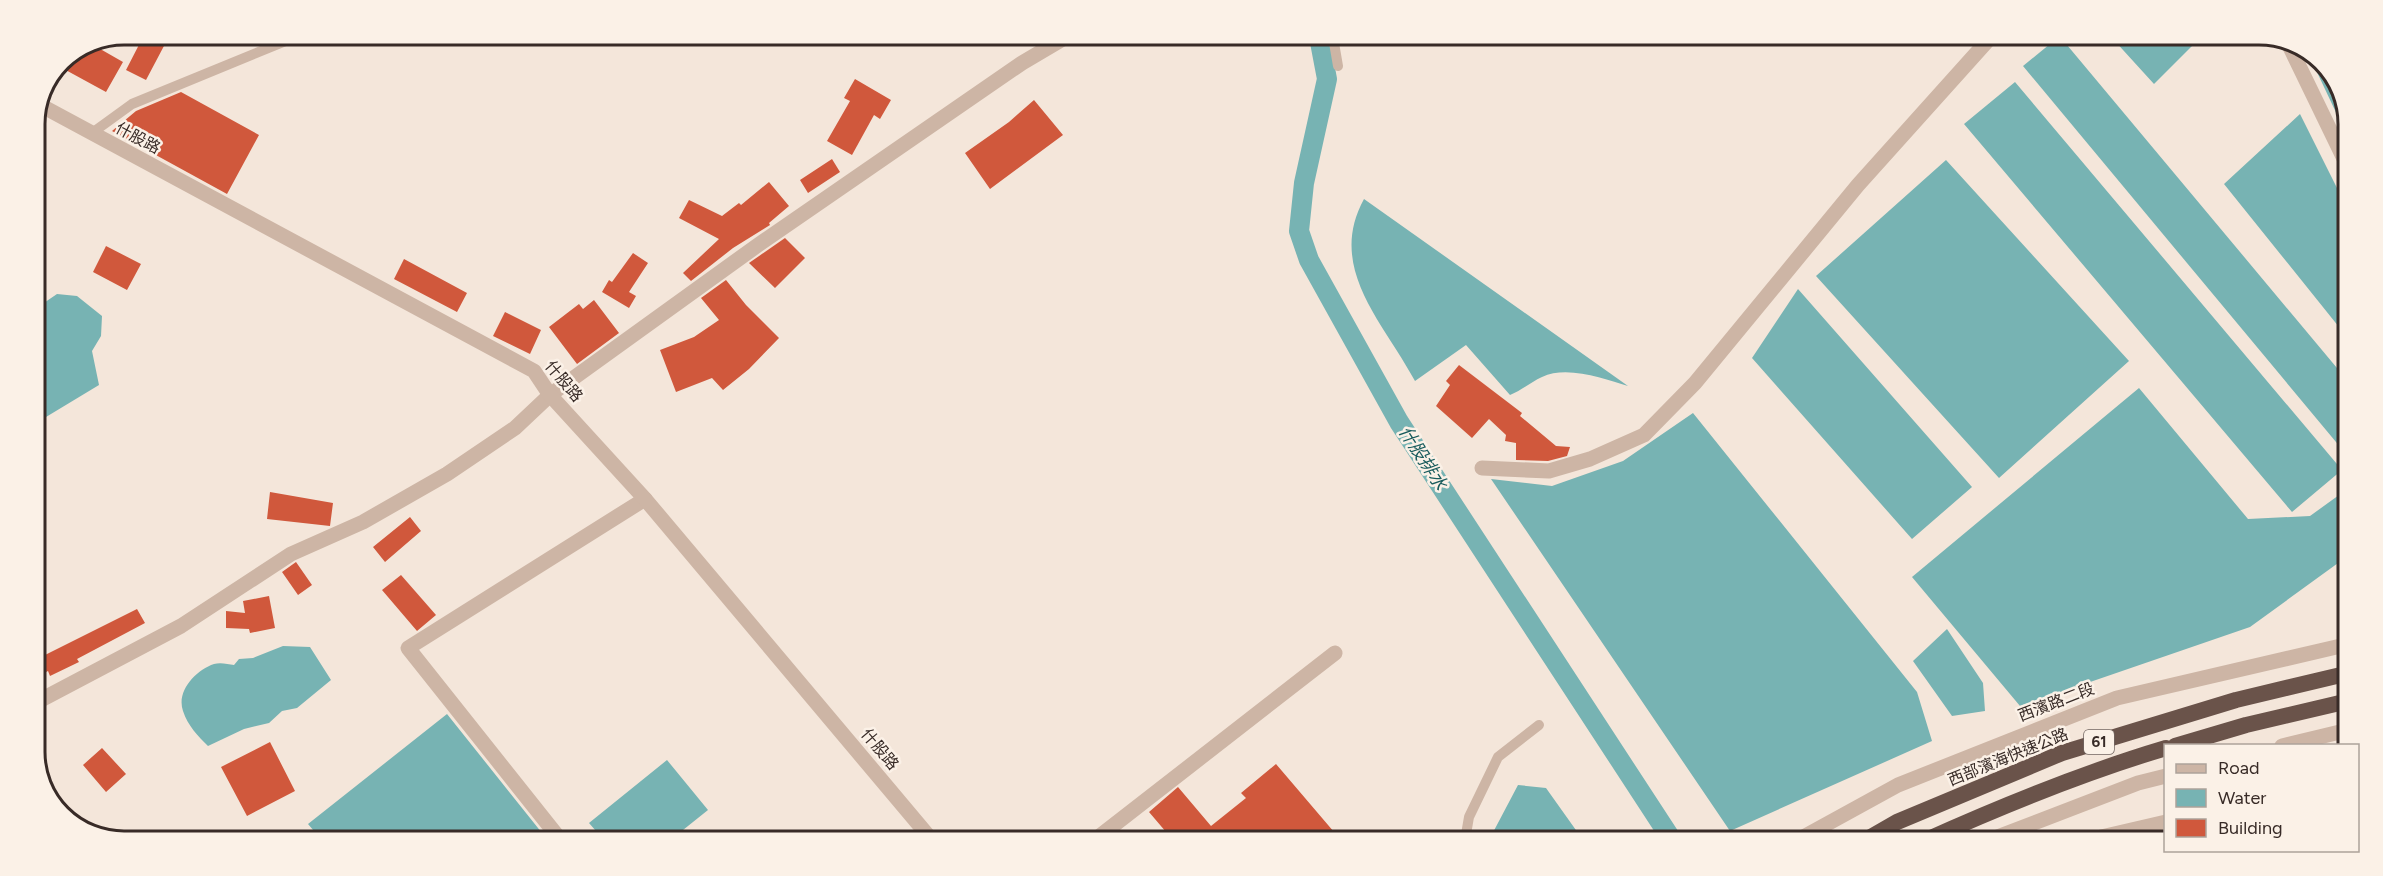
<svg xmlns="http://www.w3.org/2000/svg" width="2383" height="876" font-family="Figtree,'Noto Sans TC',sans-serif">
<rect width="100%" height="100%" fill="#f4e6da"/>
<path fill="#77b3b3" d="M2056,39H2062L2347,380L2346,454L2023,66Z
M2113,39H2199L2154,84Z
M2308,53L2330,69L2348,117V138Z
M2015,82L2342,470L2292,512L1964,124Z
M2300,114L2348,210L2347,337L2224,184Z
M1946,160L2129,361L1999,478L1816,276Z
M1364,199L1628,386C1605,379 1567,365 1542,377C1531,382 1522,390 1510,395L1466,345L1415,381C1384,323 1326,268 1364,199Z
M1798,289L1972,487L1912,539L1752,358Z
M57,294L77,296L102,316L101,336L92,351L99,385L46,417L35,414V309Z
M2139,388L2248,519L2310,516L2346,490L2345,558L2250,627L2020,706L1912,577Z
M1693,413L1917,692L1932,741L1730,831L1491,479L1552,486L1623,461Z
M1947,629L1983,683L1985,711L1952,716L1913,661Z
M283,646L310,647L331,680L297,708L282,711L269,723L244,729L208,746C198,736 188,726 183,711C176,691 196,670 214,664C220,662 228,664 234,665L239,659L253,658Z
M447,714L546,838L319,837L308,824Z
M667,760L708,810L673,838H602L589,823Z
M1518,785L1546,788L1583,840H1489Z"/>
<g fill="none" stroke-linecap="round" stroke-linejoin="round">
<path stroke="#77b3b3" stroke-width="20" d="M1319,37L1327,79L1304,183L1299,231L1309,260L1399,422L1672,840"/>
</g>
<path fill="#d0583c" d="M144,35L165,44L146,80L126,70Z
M95,46L123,62L106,92L62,68L67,58Z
M855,79L891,100L880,119L874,115L852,155L827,141L850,101L844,98Z
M181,92L259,135L227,194L112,131L136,111Z
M1034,100L1063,135L990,189L965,153L1009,122Z
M832,159L840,172L808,193L800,180Z
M769,182L789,206L769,223L770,225L733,248L691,281L683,273L719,239L679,218L689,200L722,216L739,203L741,205Z
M785,238L805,258L775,288L749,263Z
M106,246L141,264L127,290L93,272Z
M633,253L648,263L629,292L636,296L629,308L602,292L609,280L612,282Z
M404,259L467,293L457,312L394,279Z
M726,280L746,305L779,338L749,369L723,390L712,378L676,392L660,350L694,337L719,320L701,298Z
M594,300L619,333L577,364L549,327L579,304L583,309Z
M505,312L541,330L530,354L493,336Z
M1459,365L1522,413L1520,416L1556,446L1570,447L1567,456L1548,461L1516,460V443L1505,441L1506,435L1489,419L1472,438L1436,406L1450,385L1446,381Z
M270,492L333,503L330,526L267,519Z
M410,517L421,531L385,562L373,547Z
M296,562L312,585L298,595L282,572Z
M401,575L436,615L417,631L382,590Z
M269,596L275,628L250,633L249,629L226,628V611L245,613L243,601Z
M137,609L145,623L77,659L79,662L50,676L48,671L35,678V660Z
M270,742L295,791L247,816L221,767Z
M102,748L126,774L106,792L83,765Z
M1276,764L1334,832L1325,840L1172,839L1149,812L1178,787L1211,826L1246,798L1241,793Z"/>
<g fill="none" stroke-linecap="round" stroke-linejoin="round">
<path stroke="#cdb5a5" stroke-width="10" d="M1333,37L1338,66
M92,133L132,104L300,35
M1465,840L1469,817L1498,757L1539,725"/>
<path stroke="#cdb5a5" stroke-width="15" d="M2286,39L2348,167
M1482,468L1549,471L1590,459L1644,435L1695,383L1858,185L1990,38
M35,703L181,626L291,554L363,522L447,474L515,428L550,395L758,245L1022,63L1066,37
M559,838L408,648L645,499
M1096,839L1335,653
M2084,841L2166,822"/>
<path stroke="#cdb5a5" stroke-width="15" d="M40,105L534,371L550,395L645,499L931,839
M2282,746L2344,731
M1796,841L1898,785L2117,698L2345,645
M1987,841L2138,783L2166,776"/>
<path stroke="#6a534a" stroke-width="16" d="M2175,746L2246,725L2344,702
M1864,841L1897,822L2062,753L2236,700L2345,674
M1924,841C2004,805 2082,773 2166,748"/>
</g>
<g text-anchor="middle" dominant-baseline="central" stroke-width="5" stroke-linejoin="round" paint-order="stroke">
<rect fill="#fbf1e7" stroke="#726661" stroke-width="1.5" x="2084" y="730" width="30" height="24" rx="4.5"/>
<g font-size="15" font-weight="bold" fill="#382b27">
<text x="2099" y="742">61</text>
</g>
<g font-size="16" fill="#382b27" stroke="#fbf1e7">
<text transform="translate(138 138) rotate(28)">什股路</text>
<text transform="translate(564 381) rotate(50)">什股路</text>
<text transform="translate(2056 702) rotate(-21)">西濱路二段</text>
<text transform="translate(880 749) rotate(50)">什股路</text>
<text transform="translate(2008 757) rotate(-22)">西部濱海快速公路</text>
</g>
<g font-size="18" font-style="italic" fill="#195c5d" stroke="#fbf1e7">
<text transform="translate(1423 458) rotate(57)">什股排水</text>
</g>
</g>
<path d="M0 0H2383V876H0ZM124 45H2259A79 79 0 0 1 2338 124V752A79 79 0 0 1 2259 831H124A79 79 0 0 1 45 752V124A79 79 0 0 1 124 45Z" fill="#fbf1e7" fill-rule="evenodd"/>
<path fill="none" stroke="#382b27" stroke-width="3" d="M124 45H2259A79 79 0 0 1 2338 124V752A79 79 0 0 1 2259 831H124A79 79 0 0 1 45 752V124A79 79 0 0 1 124 45Z"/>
<rect x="2164" y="744" width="195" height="108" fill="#fbf1e7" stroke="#ada29a" stroke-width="1.5"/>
<rect x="2176" y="764" width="30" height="9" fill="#cdb5a5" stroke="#ada29a" stroke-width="1.5"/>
<text x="2218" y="774" font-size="18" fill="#382b27">Road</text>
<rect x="2176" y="789" width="30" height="18" fill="#77b3b3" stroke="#ada29a" stroke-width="1.5"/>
<text x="2218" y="804" font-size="18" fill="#382b27">Water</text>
<rect x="2176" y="819" width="30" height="18" fill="#d0583c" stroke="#ada29a" stroke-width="1.5"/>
<text x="2218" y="834" font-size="18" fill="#382b27">Building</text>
</svg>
